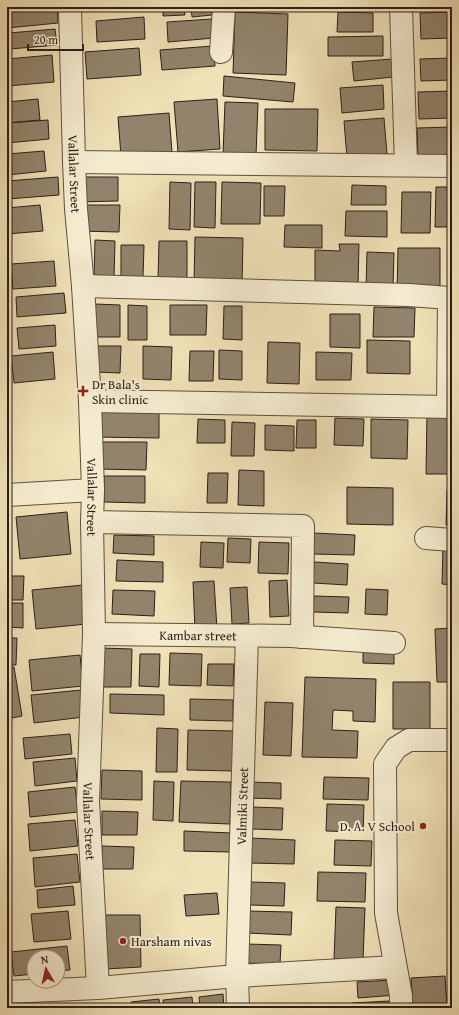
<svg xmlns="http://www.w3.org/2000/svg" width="459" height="1015" font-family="'Gentium Book Plus',serif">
<rect width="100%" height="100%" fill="#f0e1b7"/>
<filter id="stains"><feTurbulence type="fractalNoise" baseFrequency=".005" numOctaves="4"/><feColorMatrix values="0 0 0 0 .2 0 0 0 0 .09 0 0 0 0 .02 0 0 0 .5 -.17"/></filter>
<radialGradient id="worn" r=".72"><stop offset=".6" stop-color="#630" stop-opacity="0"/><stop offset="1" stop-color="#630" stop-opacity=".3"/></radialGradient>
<path fill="#92846c" stroke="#2c1f1a" d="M7,7H57L58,23L7,28Z
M163,7H184L185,15L163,16Z
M191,7H211L212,15L192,17Z
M235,12L288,14L286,75L233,73Z
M338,12L373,13V32H337Z
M452,12V38L421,39L420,13Z
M144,17L145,39L97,42L96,21Z
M212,19L214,38L168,42L167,22Z
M55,29L57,45L10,49L9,33Z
M383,36V56H328V37Z
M213,46L215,66L162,70L160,50Z
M139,48L141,75L87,79L85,52Z
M52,55L54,82L7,86V59Z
M452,58V80L421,81L420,59Z
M392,59L393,77L354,81L352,62Z
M224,76L295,83L293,102L223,96Z
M383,85L384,109L342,113L340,88Z
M452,91V118L419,119L418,92Z
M38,99L40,120L7,123V102Z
M217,99L220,149L178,152L174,102Z
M225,102L258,103L256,155L223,154Z
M265,109H318L317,151L265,150Z
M169,113L172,152L121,156L118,117Z
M384,118L387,154L347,158L344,121Z
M48,120L49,139L7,143V123Z
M452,127V155L418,157L417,128Z
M44,151L46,171L7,175V154Z
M58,177L59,195L7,199V181Z
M77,177H118V201L77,202Z
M170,182L191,183L190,230L169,229Z
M195,182H216L215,228L194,227Z
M222,182L261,183L260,224H221Z
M352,185L386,186V205H351Z
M264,186H285L284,216H264Z
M436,187H452V227H435Z
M402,192H431L430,233H401Z
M40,205L43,231L7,234V208Z
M79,205H120L119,232L79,231Z
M346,211H387V237L345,236Z
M285,225H322V248L284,247Z
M195,237L243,238L242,284L194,283Z
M95,240L115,241L114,278H94Z
M159,241H187V280L158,279Z
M339,244H359L358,286H315V250L340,251Z
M121,245H144L143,277L121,276Z
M398,248H440V292L397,291Z
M367,252L394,253L393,288H366Z
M54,261L56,286L13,289L11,264Z
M64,293L66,313L17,317L16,297Z
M95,304L120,305V337H95Z
M128,305L147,306V340H128Z
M170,305H207L206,335H170Z
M224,306H242V340L223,339Z
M374,307L415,308L414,337H373Z
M330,314H360V348L330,347Z
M55,325L56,346L19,349L17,328Z
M367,340L410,341V374L367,373Z
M268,342L300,343L299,384L267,383Z
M95,346H121L120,373L95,372Z
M143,346L172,347L171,380L143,379Z
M219,350L242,351V380L219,379Z
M190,351H214L213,381H189Z
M53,352L55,379L14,383L11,356Z
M316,352L352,353L351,380H316Z
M95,407L159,408V438L94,437Z
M427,414L452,415V474H426Z
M335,418L364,419L363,446L334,445Z
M198,419L225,420V443H197Z
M371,419L408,420L407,459L371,458Z
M297,420H316V448H296Z
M232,422L255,423L254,456H231Z
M265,425L294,426V451L265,450Z
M99,442H147L146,470L99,469Z
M239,470L264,471V506L238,505Z
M208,473H228L227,503H207Z
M104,476H145V503L104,502Z
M347,487L393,488V525L347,524Z
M447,490H452V525H446Z
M67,512L71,554L20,559L16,517Z
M314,533L355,535L354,555L313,554Z
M114,535L154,536V555L113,553Z
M228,538L251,539L250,563L227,562Z
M201,542L224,543L223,568L200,567Z
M259,542L289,543L288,574L258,573Z
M443,545H452V585L442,584Z
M117,560L163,562V582L116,581Z
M314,562L348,564L347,585L313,583Z
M7,576H24L23,600H7Z
M287,580L289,616L270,617L269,581Z
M214,581L217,629L195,630L193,582Z
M83,585L87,624L36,629L32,590Z
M247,587L249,623L232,624L230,588Z
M366,589L388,590L387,615L365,614Z
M113,590L155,591L154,616L112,614Z
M314,596L349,597L348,613L313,612Z
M7,603H23V628L7,627Z
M452,628V682H437L435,629Z
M7,638H17L16,665H7Z
M101,648L132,649L131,687H99Z
M363,649L394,650V664L363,663Z
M170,653L202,654L201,686L169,685Z
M140,654H160L159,687L139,686Z
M80,655L83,686L32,691L29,660Z
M208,664H234L233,686L207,685Z
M14,667L22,716L7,719V668Z
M305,677L376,679L375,722L353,721V711L333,710L332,730L358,731L357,758L302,757Z
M393,682H430V729H393Z
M81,690L84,717L34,723L31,695Z
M110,694L164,695V715L110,713Z
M190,699L233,700V721L190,720Z
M265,702L293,703L291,756L263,755Z
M157,728L178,729L177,772H156Z
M188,730L235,731L234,771L187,770Z
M70,734L72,754L25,759L23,738Z
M75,758L77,781L35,786L33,762Z
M102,770L142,771V800L101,799Z
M324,777L369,778L368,800L323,799Z
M154,781L174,782L173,821L153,820Z
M181,781L231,782L230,824L179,822Z
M250,782L281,783V799L249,798Z
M75,787L78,812L30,817L28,792Z
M327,804L364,805L363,832L326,831Z
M252,807L283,808L282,830L252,829Z
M102,811L138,812L137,835H102Z
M75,820L78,846L30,851L28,824Z
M184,831L232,833L231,852L184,851Z
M250,838L295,840L294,864L249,863Z
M335,840L372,841L371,866L334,865Z
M102,846L134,847L133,869H102Z
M77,854L80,882L35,887L33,858Z
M318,872L366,873L365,902L317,901Z
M251,882L285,883L284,906L250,905Z
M73,886L75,905L38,908L37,890Z
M217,893L219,914L186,916L184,895Z
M336,907L365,908L363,960L334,959Z
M68,911L71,939L34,942L31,914Z
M247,911L292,912L291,935L247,933Z
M105,915H140L141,967L105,969Z
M246,944L281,945L280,964L245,963Z
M67,946L70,970L58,971V957H34V974L14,976L11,952Z
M445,976L447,1007L413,1008L411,978Z
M395,980L396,995L358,998L357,982Z
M223,994L224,1008H200L199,997Z
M192,997L193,1008H164L163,1000Z
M37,998L38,1008H7V1001Z
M159,999L160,1008H132L131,1002Z
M390,1001L391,1008H353L352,1003Z"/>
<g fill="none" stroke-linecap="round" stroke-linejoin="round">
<g stroke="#5d5041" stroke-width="24">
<g id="minor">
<path id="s1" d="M70,7L74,162L76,209L83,286L90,401L93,490L92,522L94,634L88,801L98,988"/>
<path d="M401,7L406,165"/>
<path d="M221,52L224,7"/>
<path d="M74,162L452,166"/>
<path d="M83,286L409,295L449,298L448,406"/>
<path d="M90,401L452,407"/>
<path d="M7,495L93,490"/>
<path d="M92,522L303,526L302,637"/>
<path d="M426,538L452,540"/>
<path id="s2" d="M94,634L291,636L394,643"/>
<path d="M7,992L98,988L237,976L395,967"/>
<path id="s3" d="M238,1008L237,976L247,636"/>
<path d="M401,1008V996L386,913L385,764L396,748L409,740H452"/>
</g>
</g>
<use href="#minor" stroke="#f5ecd0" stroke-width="22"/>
</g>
<g fill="#8f2418" stroke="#f5ecd0" stroke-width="1.5">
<path d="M81 385h4v4h4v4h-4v4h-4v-4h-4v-4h4z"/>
<circle cx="423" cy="826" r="4"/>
<circle cx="123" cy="941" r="4"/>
</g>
<g text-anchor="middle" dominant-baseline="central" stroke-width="4" stroke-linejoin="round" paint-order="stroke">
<g font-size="13" fill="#2c1f1a" stroke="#f5ecd0">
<text stroke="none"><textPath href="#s1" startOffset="167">Vallalar Street</textPath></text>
<text stroke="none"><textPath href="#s1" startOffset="491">Vallalar Street</textPath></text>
<text stroke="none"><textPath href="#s2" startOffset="104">Kambar street</textPath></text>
<text stroke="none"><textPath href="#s3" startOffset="202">Valmiki Street</textPath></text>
<text stroke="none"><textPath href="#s1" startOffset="815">Vallalar Street</textPath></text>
</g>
<g font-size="13" fill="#2c1f1a" stroke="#f5ecd0" text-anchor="start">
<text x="92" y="384">Dr Bala's<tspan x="92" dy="15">Skin clinic</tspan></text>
<text x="415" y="826" text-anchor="end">D. A. V School</text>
<text x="131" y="941">Harsham nivas</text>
</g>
</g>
<rect width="459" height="1015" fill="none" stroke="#f0e1b7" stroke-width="24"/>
<rect x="8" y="8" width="443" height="999" fill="none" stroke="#2c1f1a" stroke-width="2"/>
<rect x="12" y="12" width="435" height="991" fill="none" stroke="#2c1f1a"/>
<g transform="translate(46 969) rotate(351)"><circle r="19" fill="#f5ecd0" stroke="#a59a87"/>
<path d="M0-3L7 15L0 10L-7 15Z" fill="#8f2418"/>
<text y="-6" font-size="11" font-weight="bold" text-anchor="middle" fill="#2c1f1a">N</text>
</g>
<path d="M28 44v6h55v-6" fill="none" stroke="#2c1f1a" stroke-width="2"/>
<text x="34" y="44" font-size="12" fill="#2c1f1a" stroke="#f5ecd0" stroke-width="3" paint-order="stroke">20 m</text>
<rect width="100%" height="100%" filter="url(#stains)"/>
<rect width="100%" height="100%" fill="url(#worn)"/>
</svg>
